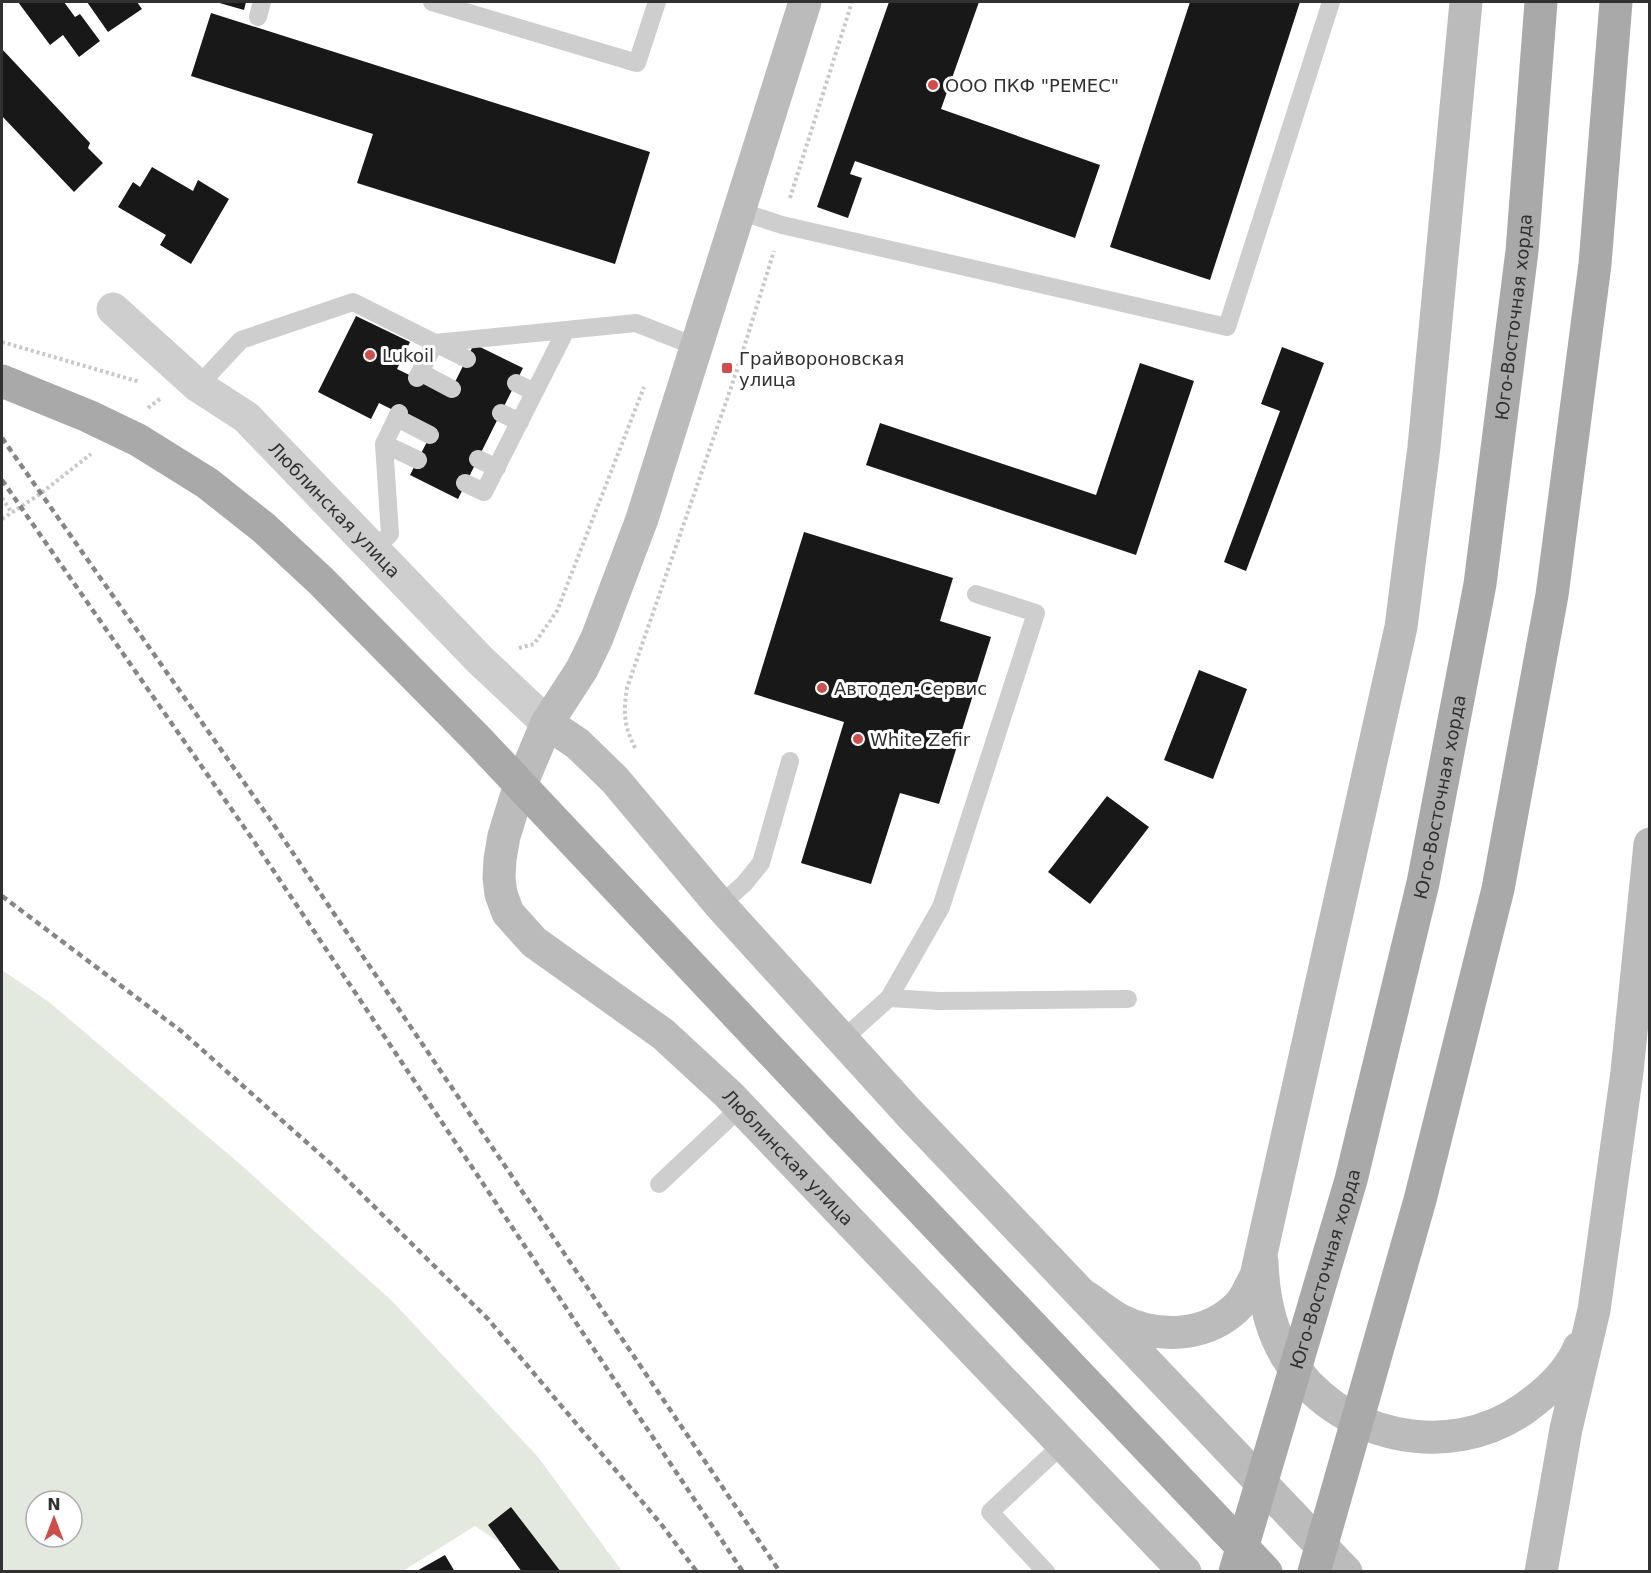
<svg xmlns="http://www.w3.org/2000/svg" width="1651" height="1573" font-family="'DejaVu Sans',sans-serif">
<rect width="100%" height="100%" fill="#fff"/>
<path fill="#e3e9df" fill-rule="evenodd" d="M2,970L49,1002L240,1164L392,1301L538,1457L622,1571H542L475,1526L403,1571H2ZM36,1501H72V1537H36Z"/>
<path fill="#181818" d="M18,2H64L75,17L80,14L100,41L79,57L63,35L50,45Z
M87,2H137L142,9L108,32Z
M216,2H246L244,10Z
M889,2H979L941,109L1100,165L1075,238L855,161L850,174L862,178L848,218L817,207Z
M1190,2H1300L1210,280L1110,247Z
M211,13L650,152L615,264L357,183L373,134L191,76Z
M2,49L90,143L88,148L103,163L74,192L2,116Z
M152,167L193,191L198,180L229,199L191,264L160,245L166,235L118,207L133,182L140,187Z
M356,316L410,342L397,369L449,394L474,344L523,368L458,499L410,475L433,430L379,403L371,419L318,392Z
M1282,347L1324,363L1246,571L1224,562L1280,411L1261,404Z
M1140,363L1194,381L1136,555L866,465L880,423L1096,495Z
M804,532L953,578L940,621L991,637L939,804L900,793L871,884L801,863L844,722L754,694Z
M1199,670L1247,689L1213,779L1164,760Z
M1107,796L1149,827L1090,904L1048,872Z
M511,1507L561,1572H522L488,1525Z
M445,1555L455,1572H415Z"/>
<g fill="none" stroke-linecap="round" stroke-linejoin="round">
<path stroke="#c8c8c8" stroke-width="4" stroke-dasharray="3 3" stroke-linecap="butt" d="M790,198L852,2
M2,342L140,382
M148,408L161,398
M2,498L12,513
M2,519L40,494L91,454
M519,648L534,644L557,611L644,387
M635,748C624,725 623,713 627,688L736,373L774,251"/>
<path stroke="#cecece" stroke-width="18" d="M432,2L637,63L657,2
M258,17L262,2
M739,211L782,225L1227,327L1331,2
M420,372L452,389
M417,378L435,343L636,323L697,347
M516,383L534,392
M198,386L241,340L353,302L467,359
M501,413L520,422
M397,418L430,435
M384,444L418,460
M478,459L497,468
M465,483L484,492L566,330
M375,549L390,534L384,444L399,413
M720,905L744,884L761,863L790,761
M889,998L939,1001L1128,999
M842,1040L889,998L941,907L1036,613L976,594
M659,1184L741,1107
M1046,1572L990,1512L1063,1444"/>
<path stroke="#cecece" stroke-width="33" id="s1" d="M113,309L198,386L246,417L480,660L547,723"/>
<g stroke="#bbb" stroke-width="33">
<path id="s2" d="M805,2L642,519L597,638L582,669L547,723L517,794L504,836L500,859L499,878L501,894L508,913L534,942L663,1034L728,1094L1185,1572"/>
<path d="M547,723L578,744L615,780L720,905L909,1113L1346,1572"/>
<path d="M1262,1261C1263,1294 1269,1328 1287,1357C1335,1437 1448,1463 1525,1408C1546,1393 1569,1372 1579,1348"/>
<path d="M1086,1297C1097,1304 1108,1314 1120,1320C1159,1340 1209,1337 1240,1304C1247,1296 1251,1284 1256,1276L1401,627L1424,447L1466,2"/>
<path d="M1541,1572L1566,1429L1594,1310L1627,1072L1650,844"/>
</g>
<path stroke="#a9a9a9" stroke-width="33" d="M841,1125L1266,1572"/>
<path stroke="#868686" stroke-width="4.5" stroke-dasharray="6 4.5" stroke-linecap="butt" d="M2,438L274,825L780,1572
M2,480L253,840L743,1572
M2,896L181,1031L330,1163L488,1319L661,1524L697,1572"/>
<g stroke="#a9a9a9" stroke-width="33">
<path d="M2,381L88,416L138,440L207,483L264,528L321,581L477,739L841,1125"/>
<path id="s3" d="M1235,1572L1351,1180L1423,883L1480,584L1522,251L1541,2"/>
<path d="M1314,1572L1420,1200L1498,889L1552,595L1595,264L1616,2"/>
</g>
</g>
<g fill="#d14d4b" stroke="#fff" stroke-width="2">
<circle cx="933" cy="85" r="6"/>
<circle cx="370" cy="355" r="6"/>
<rect x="721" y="362" width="12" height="12" rx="3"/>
<circle cx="822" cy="688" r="6"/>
<circle cx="858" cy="739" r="6"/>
</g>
<g text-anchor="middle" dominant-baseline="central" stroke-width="6" stroke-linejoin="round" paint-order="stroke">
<g font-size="18" fill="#313131" stroke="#fff" text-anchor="start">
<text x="945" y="85">ООО ПКФ "РЕМЕС"</text>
<text x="382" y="355">Lukoil</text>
<text x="739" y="358">Грайвороновская<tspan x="739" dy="21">улица</tspan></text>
<text x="834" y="688">Автодел-Сервис</text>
<text x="870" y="739">White Zefir</text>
</g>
<g font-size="18" fill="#313131" stroke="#fff">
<text stroke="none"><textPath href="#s3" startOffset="1288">Юго-Восточная хорда</textPath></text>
<text stroke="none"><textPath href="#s1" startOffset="300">Люблинская улица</textPath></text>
<text stroke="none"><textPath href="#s3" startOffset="802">Юго-Восточная хорда</textPath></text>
<text stroke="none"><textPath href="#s2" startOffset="1341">Люблинская улица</textPath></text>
<text stroke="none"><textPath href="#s3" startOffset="316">Юго-Восточная хорда</textPath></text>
</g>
</g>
<rect width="1651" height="1573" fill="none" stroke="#313131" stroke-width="6"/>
<g transform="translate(54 1519)"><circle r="28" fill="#ffffff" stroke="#adadad" stroke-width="1.5"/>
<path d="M0-4.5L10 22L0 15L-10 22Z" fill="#d14d4b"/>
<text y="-9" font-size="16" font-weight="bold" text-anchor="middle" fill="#313131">N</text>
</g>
</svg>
